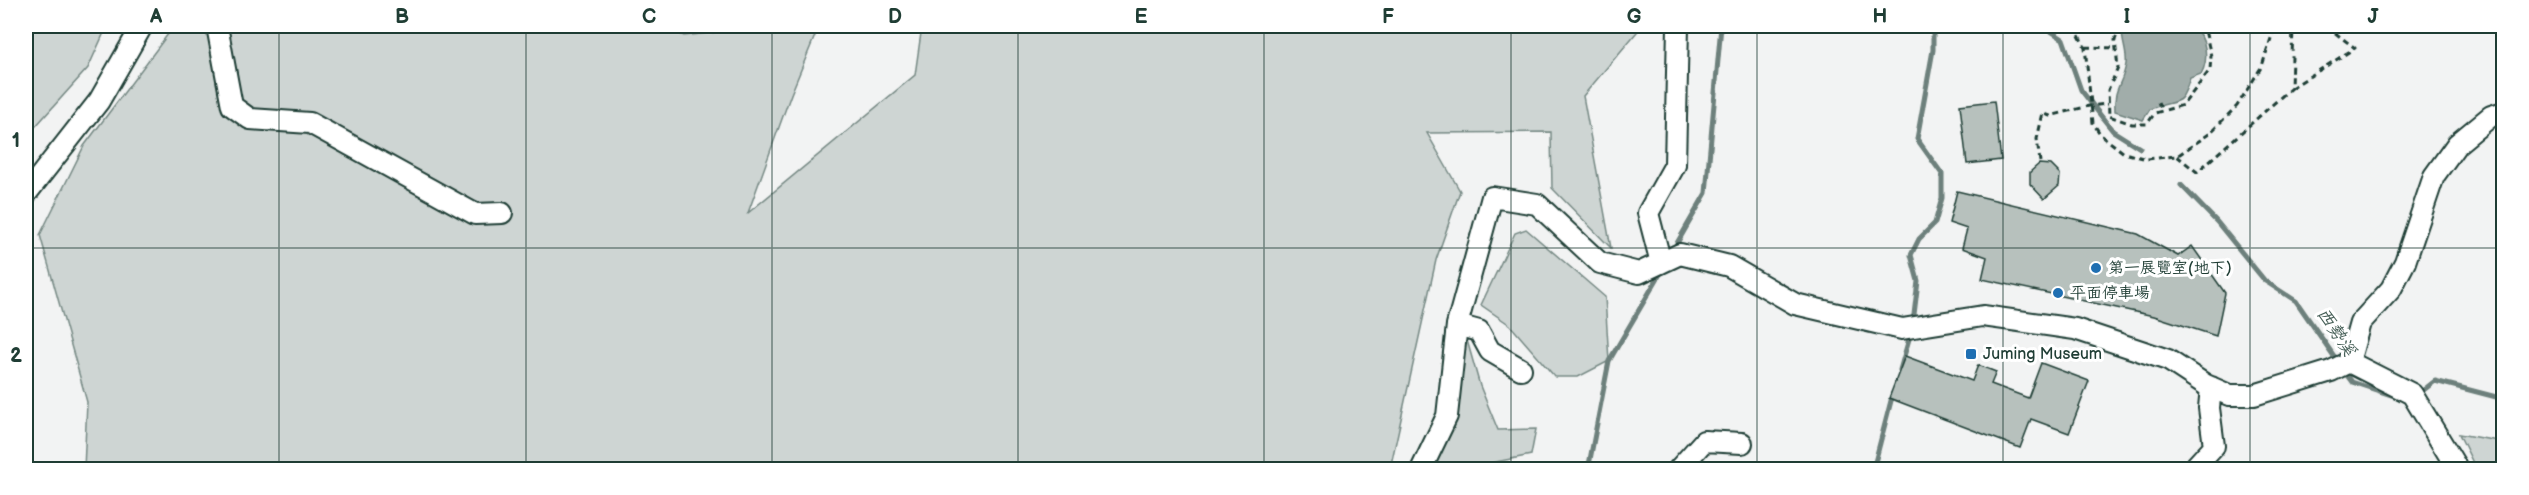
<svg xmlns="http://www.w3.org/2000/svg" width="2529" height="495" font-family="'Balsamiq Sans','LXGW WenKai TC',sans-serif">
<rect width="100%" height="100%" fill="#f2f3f3"/>
<filter id="ink" filterUnits="userSpaceOnUse"><feTurbulence type="fractalNoise" baseFrequency=".0167" numOctaves="2"/><feDisplacementMap in="SourceGraphic" scale="12" xChannelSelector="R" yChannelSelector="G"/><feConvolveMatrix kernelMatrix="1 2 1 2 8 2 1 2 1" color-interpolation-filters="sRGB"/></filter>
<g filter="url(#ink)">
<path fill="#ced5d3" stroke="#768984" stroke-width="1.5" d="M26,26H107L88,68L26,137Z
M174,26H235L236,28L247,26H661L684,36L769,26H819L791,94L748,213L915,75L922,26H1642L1583,96L1611,248L1552,188L1551,132L1427,133L1460,191L1436,260L1390,469H84L87,402L40,235L84,146Z
M1526,229L1605,297L1609,361L1578,377H1555L1510,325L1481,305L1515,233Z
M1463,326L1480,386L1498,430L1536,429L1531,455L1480,465L1481,469L1433,470Z
M2459,434L2503,442V469H2476Z"/>
<path fill="#a1adaa" stroke="#6d807b" stroke-width="1.5" d="M2124,26H2179L2186,30L2193,28C2207,37 2209,60 2201,74L2190,78C2180,109 2179,98 2150,109L2143,120L2115,111C2113,88 2123,84 2126,64C2128,51 2119,38 2124,26Z"/>
<g fill="none" stroke-linecap="round" stroke-linejoin="round">
<path stroke="#6d807b" stroke-width="5" d="M2043,26L2063,39L2081,90L2105,121L2113,131L2140,148
M2181,185L2217,222L2265,281L2296,301L2338,362
M1673,250L1706,193L1721,26
M1913,323L1918,281L1911,255L1919,239L1935,223L1942,198V174L1917,139L1933,50V26
M1900,370L1911,332
M2343,370L2352,382L2403,399
M2416,396L2435,381L2504,399
M1588,470L1609,361L1663,269
M1873,470L1893,393"/>
</g>
<path fill="#b7c1bd" stroke="#1f3d34" stroke-width="1.5" d="M1994,101L2001,160L1967,164L1960,105Z
M2039,164L2051,165L2060,174L2059,186L2044,199L2030,184V172Z
M1957,191L2138,234L2178,256L2192,246L2225,293L2216,336L2154,316L1982,279L1987,257L1962,248L1967,229L1949,223Z
M1905,356L1972,381L1978,365L1996,372L1991,384L2028,398L2041,363L2089,381L2069,433L2031,419L2020,448L1889,398Z"/>
<g fill="none" stroke-linecap="round" stroke-linejoin="round">
<g stroke="#1f3d34" stroke-width="24">
<path id="minor" d="M217,26L232,106L250,119L310,123L475,214L502,213
M26,194L99,101L142,26
M1661,263L1648,213L1675,165L1678,26
M1457,325L1479,331L1490,351L1521,369
M2349,362L2412,394L2458,470
M1421,470L1447,416L1457,325L1492,197L1537,204L1600,263L1639,273L1680,254L1729,266L1795,304L1902,329L1983,316L2075,329L2168,360L2206,385L2229,395H2254L2331,371L2349,362L2360,323L2391,289L2405,262L2434,176L2457,144L2491,116L2504,112
M1678,470L1704,441L1742,443
M2192,470L2214,446L2209,408L2211,387"/>
</g>
<path stroke="#1f3d34" stroke-width="3" stroke-dasharray="6 4.5" stroke-linecap="butt" d="M2074,26L2085,47L2093,123L2101,135L2124,153L2147,159L2177,156L2209,134L2237,106L2262,66L2275,26
M2120,26L2115,40L2118,68L2108,90L2109,116L2132,124H2147L2155,113L2183,105L2210,70L2211,56L2204,26
M2085,47L2116,48
M2291,88L2355,48L2326,26
M2158,102L2162,111
M2177,156L2197,172L2291,88L2293,26
M2040,162L2037,139L2043,113L2050,116L2089,106L2108,104"/>
<use href="#minor" stroke="#fff" stroke-width="20"/>
</g>
</g>
<path fill="none" stroke="#1f3d34" stroke-width="1.5" stroke-opacity="0.55" d="M279,26V470M526,26V470M772,26V470M1018,26V470M1264,26V470M1511,26V470M1757,26V470M2003,26V470M2250,26V470M26,248H2504"/>
<g fill="#1f6fb2" stroke="#fff" stroke-width="2">
<circle cx="2096" cy="268" r="6"/>
<circle cx="2058" cy="293" r="6"/>
<rect x="1965" y="348" width="12" height="12" rx="3"/>
</g>
<g text-anchor="middle" dominant-baseline="central" stroke-width="6" stroke-linejoin="round" paint-order="stroke">
<g font-size="16" fill="#1f3d34" stroke="#fff" text-anchor="start">
<text x="2108" y="268">第一展覽室(地下)</text>
<text x="2070" y="293">平面停車場</text>
<text x="1983" y="354">Juming Museum</text>
</g>
<g font-size="18" font-style="italic" fill="#465f57" stroke="#fff">
<text transform="translate(2336 332) rotate(56)">西勢溪</text>
</g>
</g>
<rect width="2529" height="495" fill="none" stroke="#fff" stroke-width="66"/>
<rect x="33" y="33" width="2463" height="429" fill="none" stroke="#1f3d34" stroke-width="2"/>
<g font-size="20" text-anchor="middle" font-weight="bold" fill="#1f3d34">
<text x="156" y="23">A</text>
<text x="402" y="23">B</text>
<text x="649" y="23">C</text>
<text x="895" y="23">D</text>
<text x="1141" y="23">E</text>
<text x="1388" y="23">F</text>
<text x="1634" y="23">G</text>
<text x="1880" y="23">H</text>
<text x="2127" y="23">I</text>
<text x="2373" y="23">J</text>
<text x="16" y="147">1</text>
<text x="16" y="362">2</text>
</g>
</svg>
